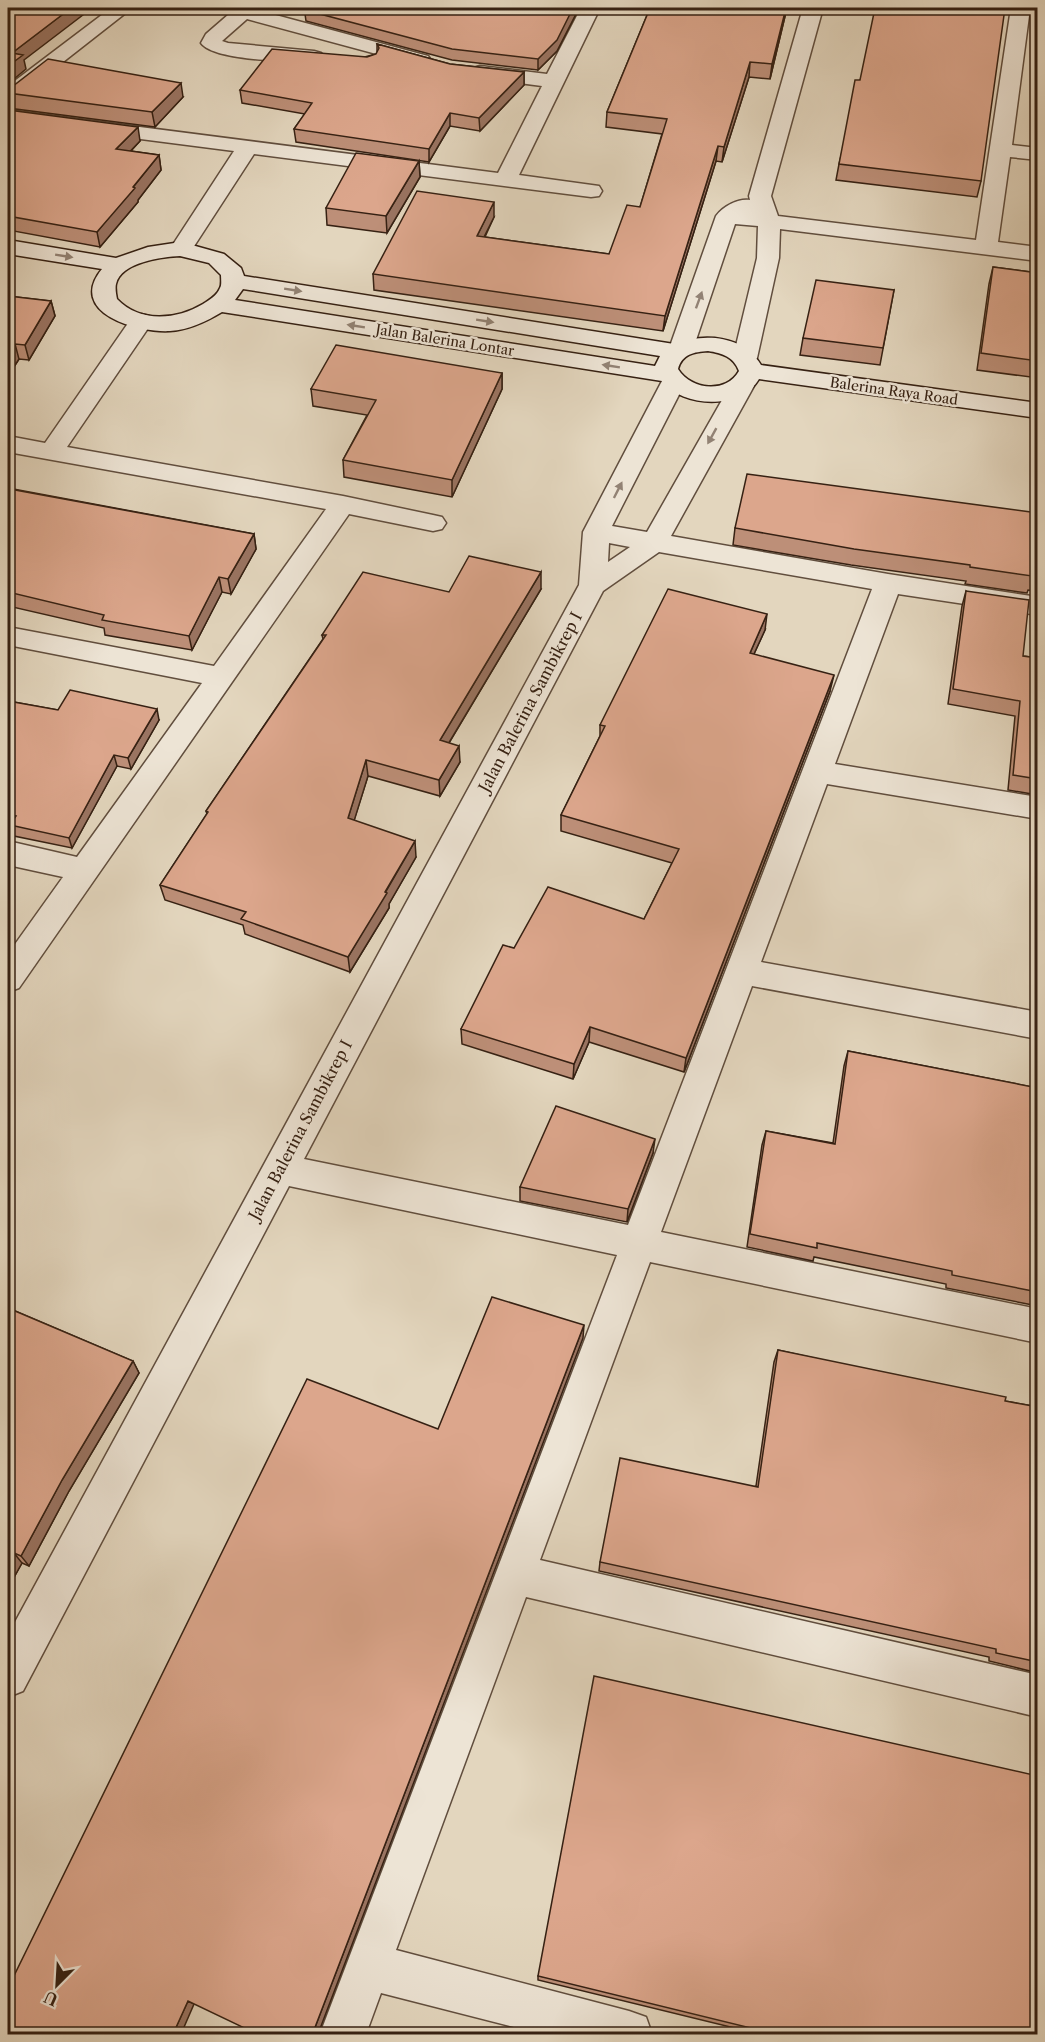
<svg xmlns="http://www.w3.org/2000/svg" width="1045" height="2042" font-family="'Libre Caslon Text',serif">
<rect width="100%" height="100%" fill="#e3d6be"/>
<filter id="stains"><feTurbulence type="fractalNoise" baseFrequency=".00333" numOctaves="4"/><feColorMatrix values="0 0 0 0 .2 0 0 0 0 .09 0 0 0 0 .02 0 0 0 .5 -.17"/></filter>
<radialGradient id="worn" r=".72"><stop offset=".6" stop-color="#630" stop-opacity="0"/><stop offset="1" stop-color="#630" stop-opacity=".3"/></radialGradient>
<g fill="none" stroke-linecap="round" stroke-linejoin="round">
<g stroke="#614e3e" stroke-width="3">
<path id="street" d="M111,8H132L26,91H12L9,87L12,83Z
M236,8H258L257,10L428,56L431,60L428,64L421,66L247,19L222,41L228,43L314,51L321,53L324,57L321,61L314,63C291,61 214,61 201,43L206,34Z
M581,8H600L519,175L599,186L602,191L599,196L591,197L254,154L189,254L181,256L173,254L170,249L234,151L8,122V110L498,173L542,86L480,78L473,76L470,72L473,68L480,66L547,74Z
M803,8H823L771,196L778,216L976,240L1011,8H1030L1012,145L1038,148V160L1010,157L998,242L1038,247V261L780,229L779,258L757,358L753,363L745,365L737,363L733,358L757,258L758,226L735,224L693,349L689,354L681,356L673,354L669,349L716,216C723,206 739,198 750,200L749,196Z
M141,314L149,316L153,321L67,447L343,496L433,515L442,517L446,523L442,529L433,531L349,514L19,988L8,992V954L63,877L8,865V841L77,857L202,683L8,645V627L214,666L326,509L8,452V436L45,443L133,316Z
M674,374L683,376L686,381L612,526L647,532L730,386L733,381L742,379L751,381L754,386L671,536L888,574L1038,597V615L898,594L835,764L1038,797V819L827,784L761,962L1038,1012V1039L752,986L661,1232L1038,1309V1343L650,1262L540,1560L1038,1675V1717L526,1597L396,1950L629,2011L646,2017L652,2034H541L381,1993L366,2034H320L617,1255L289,1186L23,1691L8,1697V1635L579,585L583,532L662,381L665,376ZM609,543L630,547L608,562ZM659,552L872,589L628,1225L304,1159L603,591Z"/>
</g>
<g stroke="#362113" stroke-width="3">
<path id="secondary" d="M8,240L116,258L148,247L181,242L224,254L241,268L244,276L674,344C704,333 743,335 761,365L1038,403V418L759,379C741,410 683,408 662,381L222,312C207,321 189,330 170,331C138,333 66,313 102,269L8,254ZM180,256L209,263L221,275C221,279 222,285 220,288C217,296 209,300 203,304C176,320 140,323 117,299C116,294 115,288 116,284C121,262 162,257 180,256ZM243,289L660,356L655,366L235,300ZM708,351C722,353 734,357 739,371C726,394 691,390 678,369C682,354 694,352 708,351Z"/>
</g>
<use href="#street" fill="#ede4d5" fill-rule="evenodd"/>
<use href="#secondary" fill="#ede4d5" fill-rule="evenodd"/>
</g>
<path fill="#bd8f78" stroke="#362113" stroke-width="1.5" d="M298,8H579L557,51L538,70L452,60L306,21L305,14L298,13Z
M650,8H787L770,79L749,77L722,162L716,161L663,331L374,290L373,274L494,217L485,237L609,254L640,207L662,134L606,127L607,112Z
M377,44L450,64L524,72V85L480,131L450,126L429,162L296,142L294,129L305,114L242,103L240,90L376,54L377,52Z
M860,80L981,181L977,197L836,180L839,164Z
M8,88L183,97L155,127L8,108Z
M8,110L140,141L131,151L159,155L161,170L138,200V202L100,247L8,230Z
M419,161L420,177L387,233L327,225L326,208Z
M993,267L1038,273V378L977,370L989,284Z
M894,290L880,365L800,355L803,338Z
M8,296L51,301L55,316L29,360L19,359L8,376Z
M502,373V389L452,497L344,477L343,460L367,415L313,406L311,389Z
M8,488L254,534L256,549L231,594L222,592L192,650L105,635L104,628L8,606Z
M1038,513V591L1028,590L1027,593L965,584L966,581L851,565L733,545L735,528Z
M541,589L449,743L460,762L440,796L368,776L354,820L416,857L389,904V908L350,972L245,934L243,925L165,900L160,885L207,814L206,811L323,639L322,635L449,592Z
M966,591L1023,656L1038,658V795L1008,790L1015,716L948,704L962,606Z
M765,630L754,654L830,691L684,1072L589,1042L573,1079L462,1044L461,1029L514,948L644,919L672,863L561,831V815L600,736V725Z
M8,701L58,710L159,720L131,769L117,766L72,848L14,836L10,825L11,824L8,823Z
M1038,915V1010L1034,1009L1037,939H1035Z
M848,1051L1038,1088V1306L946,1288V1284L814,1257L813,1261L747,1247L762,1145L766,1131L833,1143L844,1066Z
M653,1153L627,1222L520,1201V1187Z
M8,1308L133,1361L139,1373L69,1491L29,1566L22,1563L8,1588Z
M778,1350L1005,1401L1038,1407V1673L989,1661V1657L599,1571L600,1562L756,1486L774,1362Z
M538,1976L1038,2034H759L538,1980Z"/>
<path fill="#9a7462" stroke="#362113" stroke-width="1.5" d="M71,8H92L24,60L26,69L8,84V66L12,53Z
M573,8H579L557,51L538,70V59Z
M786,8H787L770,79L772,64Z
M750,62L749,77L722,162L724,147Z
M524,72V85L480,131L479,118Z
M181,83L183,97L155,127L152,112Z
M450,113V126L429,162V149Z
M138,127L140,141L119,163L116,149Z
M718,146L716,161L663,331L665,316Z
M159,155L161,170L138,200V202L100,247L97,232Z
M419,161L420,177L387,233L386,216Z
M494,202V217L477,251V236Z
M51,301L55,316L29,360L25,345Z
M15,344L19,359L8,376V355Z
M502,373V389L452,497V480Z
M254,534L256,549L231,594L228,579Z
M541,572V589L441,756L440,740Z
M219,577L222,592L192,650L189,636Z
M767,614L765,630L747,669L750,653Z
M834,675L830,691L684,1072L686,1058Z
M157,709L159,720L131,769L128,758Z
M459,746L460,762L440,796L439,780Z
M114,755L117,766L72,848L69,838Z
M366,760L368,776L350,834L348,818Z
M415,841L416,857L389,904V908L350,972L348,957Z
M590,1027L589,1042L573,1079L574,1064Z
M655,1139L653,1153L627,1222L628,1209Z
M584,1325L583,1338L318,2034L314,2030Z
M133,1361L139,1373L69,1491L29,1566L21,1556L62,1480Z
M14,1553L22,1563L8,1588V1564Z
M188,2001L194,2004L181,2034H173Z"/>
<path fill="#dca68c" stroke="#362113" stroke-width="1.5" d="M8,8H71L12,53L23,55L8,66Z
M307,8H573L557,40L538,59L452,49L305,10Z
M650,8H786L772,64L750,62L724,147L718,146L665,316L373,274L417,191L494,202L477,236L609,254L627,205L640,207L667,119L607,112Z
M875,8H1005L981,181L839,164L855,80H860Z
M377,44L450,64L524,72L479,118L450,113L429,149L294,129L312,103L240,90L272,49L367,57L376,54L379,48Z
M48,59L181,83L152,112L8,93V88L13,86Z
M8,110L138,127L116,149L159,155L133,187L135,188L97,232L8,216Z
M356,153L419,161L386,216L326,208Z
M993,267L1038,273V361L981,353Z
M816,280L894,290L883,348L803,338Z
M8,296L51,301L25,345L15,344L8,355Z
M336,345L502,373L452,480L343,460L376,400L311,389Z
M747,474L1038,513V574L1032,573V576L970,567V565L854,549L735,528Z
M8,488L15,490L254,534L228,579L219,577L189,636L102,620L104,615L8,592Z
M469,556L541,572L440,740L459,746L439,780L366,760L348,818L415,841L385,892L387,893L348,957L241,919L246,912L160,885L208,812L206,811L326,635H322L363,572L449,592Z
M668,589L767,614L750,653L834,675L686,1058L590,1027L574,1064L461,1029L503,945L514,948L548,887L644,919L679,849L561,815L605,726L600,725Z
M966,591L1029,600L1023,656L1038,658V779L1013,775L1020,701L953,689Z
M70,690L157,709L128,758L114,755L69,838L10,825L16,816L8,814V701L58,710Z
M848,1051L1038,1088V1292L952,1275V1271L817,1243V1248L750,1234L766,1131L835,1144Z
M556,1106L655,1139L628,1209L520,1187Z
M492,1297L584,1325L314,2030L316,2033H331V2034H257L188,2001L173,2034H8V1988L307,1379L438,1429Z
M8,1308L133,1361L62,1480L21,1556L14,1553L8,1564Z
M778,1350L1006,1397L1005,1401L1038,1407V1662L996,1653V1649L600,1562L620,1458L758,1487Z
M594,1676L1038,1776V2034H775L538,1976Z"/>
<defs><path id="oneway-solid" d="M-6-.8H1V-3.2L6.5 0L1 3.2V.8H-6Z" transform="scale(1.5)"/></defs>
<g fill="#928274">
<use href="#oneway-solid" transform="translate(64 256) rotate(9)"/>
<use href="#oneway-solid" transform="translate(293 290) rotate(9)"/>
<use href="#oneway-solid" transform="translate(699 300) rotate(-70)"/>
<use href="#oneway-solid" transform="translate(485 321) rotate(9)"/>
<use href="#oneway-solid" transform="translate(356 326) rotate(-171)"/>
<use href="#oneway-solid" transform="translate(611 366) rotate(-171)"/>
<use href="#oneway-solid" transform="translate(712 436) rotate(119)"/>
<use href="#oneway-solid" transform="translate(618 490) rotate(-63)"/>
</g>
<g text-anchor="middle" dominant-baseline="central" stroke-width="5" stroke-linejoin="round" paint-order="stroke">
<g font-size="14" fill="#362113" stroke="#ede4d5">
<text transform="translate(445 340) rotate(9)">Jalan Balerina Lontar</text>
<text transform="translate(894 391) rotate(8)">Balerina Raya Road</text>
</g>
<g font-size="16" fill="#362113" stroke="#ede4d5">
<text transform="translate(530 702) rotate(-62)">Jalan Balerina Sambikrep I</text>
<text transform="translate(300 1130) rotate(-62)">Jalan Balerina Sambikrep I</text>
</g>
</g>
<rect width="1045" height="2042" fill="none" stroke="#e3d6be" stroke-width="30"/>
<rect x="9" y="9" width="1027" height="2024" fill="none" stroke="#362113" stroke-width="3"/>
<rect x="15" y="15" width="1015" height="2012" fill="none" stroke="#362113" stroke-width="1.5"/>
<g transform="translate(57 1985) rotate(204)" stroke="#ede4d5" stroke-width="4.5" paint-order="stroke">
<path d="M0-4.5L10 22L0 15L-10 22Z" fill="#362113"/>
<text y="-9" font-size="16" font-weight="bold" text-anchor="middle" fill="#362113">U</text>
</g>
<rect width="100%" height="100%" filter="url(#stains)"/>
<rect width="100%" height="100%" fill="url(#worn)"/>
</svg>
